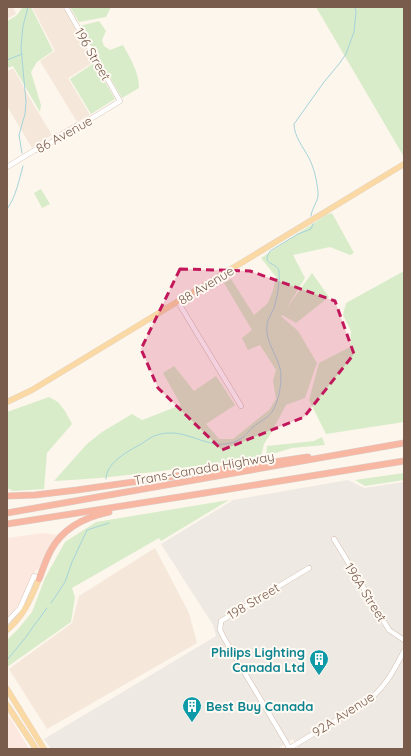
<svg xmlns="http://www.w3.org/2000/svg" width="411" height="756" font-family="Quicksand,sans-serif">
<rect width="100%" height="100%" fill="#fdf6ec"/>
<path fill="#f5e8da" d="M7,7H13L16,14L7,19Z
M32,7H63L94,62L68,78L90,115L77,122L40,61L55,51Z
M13,68L32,102L52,135L32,148L7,106V72Z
M155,548L189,613L197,643L47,729L9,669L72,623L79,596Z"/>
<path fill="#fde8e0" d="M43,533L58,535L48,549L39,570L37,569L22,598L14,611L7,617V538Z
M7,715L11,719L29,749H7Z"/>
<path fill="#efe9e4" d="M348,480L364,488L404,482V749H298L293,739L277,749H51L44,739L216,636L213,625L161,544L233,500Z"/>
<path fill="#d8ecc9" d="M23,7H31L53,51L37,62L31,72L41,105L40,112L13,66L7,68V21L16,16Z
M70,7H111L106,17L79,22Z
M316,7H404V157Z
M99,21L106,31L102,40L104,46L110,50L123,45C130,58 139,72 139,88L122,98L80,26Z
M94,63L115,99L91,114L70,79Z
M41,189L50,204L42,208L34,193Z
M332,213L354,253L350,255L330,247L293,255L305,278L286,309L312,273L329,297L296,323L282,315L281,316L298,331L317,363L305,398L286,405L271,433L264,444L261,457C193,466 124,478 54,481L87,444L102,432L132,414L142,420L181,405L163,373L174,366L194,391L216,376L235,405L206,424L219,439H233L269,410L276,399L273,381L276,370L260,345L248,350L242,338L252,330L224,283L231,279L254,315L268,303L273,290L276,277L261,258L326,215Z
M404,271V422L326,434L309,400L319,363L350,347L351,331L343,315L346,303Z
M49,397L58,402L65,411L72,424L47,453L44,489L13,491L7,488V412Z
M322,437L325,445L292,448L266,456L267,446L314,441Z
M404,473V480L365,486L355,480Z
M229,500L161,541L159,538L72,588L75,597L71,622L7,667V640L19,628L32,612L45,578L65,542L96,522Z"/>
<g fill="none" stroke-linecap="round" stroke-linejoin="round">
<path stroke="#a5d3da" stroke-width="1" d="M7,60L22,54
M22,153L19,135L25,114L26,102L21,47L23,26L28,7
M7,209C16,197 19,180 23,166
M311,216C312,207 319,201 318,192C317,181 314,168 309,158C303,147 294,136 294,124L324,82L339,64L346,54L354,32L356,12L355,7
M106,479C106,462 129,451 141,444C146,441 152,436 157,435C160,434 165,433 169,433C195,432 215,455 242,438C246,435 250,430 253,427C259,422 268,418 272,412C279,401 283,380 280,368C276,353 265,341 267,325C268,318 272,313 274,308C277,299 280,281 279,272C279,262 260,266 270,251L298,234L311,229L313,224
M51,603L65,582L72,562L87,530L109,523
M7,660L26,637L33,627L47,608"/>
<g stroke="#d1beb0" stroke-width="5.5">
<path id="minor" d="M7,167L35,150L41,149L52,142L57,137L78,125L84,123L120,101L66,7
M178,302L241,406
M334,539L389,630L404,640
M7,622L20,608L34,576L39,579
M288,749L365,703C385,688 393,672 404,651
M290,749L224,638L220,630L221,621L309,568"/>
</g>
<g stroke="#dad1cd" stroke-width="6">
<path id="major" d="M7,402L32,390L404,164
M7,630C24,616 31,598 39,579
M7,689L44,749
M7,705L36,749"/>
</g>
<g stroke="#dad1cd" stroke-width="7">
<path id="highway" d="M7,496L35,495L77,490L308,457
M7,513L404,443
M7,524L205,493L404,461
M39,579C43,569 46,559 51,550C63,528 85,517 109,512"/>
</g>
<use href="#minor" stroke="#fff" stroke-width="4.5"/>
<use href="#major" stroke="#fbd9a5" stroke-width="5.5"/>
<use href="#highway" stroke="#f7b7a3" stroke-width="6"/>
</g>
<path fill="#c2185b" fill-opacity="0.2" stroke="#c2185b" stroke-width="3" stroke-dasharray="8 5" stroke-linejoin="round" d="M180,269L250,271L335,301L354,354L304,417L222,450L158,388L141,349Z"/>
<defs>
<g id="building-pin" transform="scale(1)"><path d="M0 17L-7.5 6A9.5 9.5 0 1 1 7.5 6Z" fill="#0f9aa8" stroke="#fffaf3"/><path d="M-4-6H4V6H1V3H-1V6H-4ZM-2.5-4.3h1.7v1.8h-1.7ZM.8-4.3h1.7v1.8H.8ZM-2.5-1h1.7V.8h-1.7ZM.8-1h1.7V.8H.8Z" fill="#fff"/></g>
</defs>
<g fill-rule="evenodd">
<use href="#building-pin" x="319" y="659"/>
<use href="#building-pin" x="192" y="706"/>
</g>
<g text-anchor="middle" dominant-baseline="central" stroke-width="4" stroke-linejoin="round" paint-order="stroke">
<g font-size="13" fill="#7a5c4d" stroke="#fffaf3">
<text transform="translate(93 54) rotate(60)">196 Street</text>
<text transform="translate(64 134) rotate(-29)">86 Avenue</text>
<text transform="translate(206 285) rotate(-31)">88 Avenue</text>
<text transform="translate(204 468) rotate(-10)">Trans-Canada Highway</text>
<text transform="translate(366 592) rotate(58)">196A Street</text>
<text transform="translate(253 601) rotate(-31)">198 Street</text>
<text transform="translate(343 714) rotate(-33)">92A Avenue</text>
</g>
<g font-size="13" font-weight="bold" fill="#0d838f" stroke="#fffaf3" text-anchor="end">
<text x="305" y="652">Philips Lighting<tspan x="305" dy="15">Canada Ltd</tspan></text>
<text x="206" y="706" text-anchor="start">Best Buy Canada</text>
</g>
</g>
<rect width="411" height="756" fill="none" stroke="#7a5c4d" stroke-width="16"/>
</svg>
